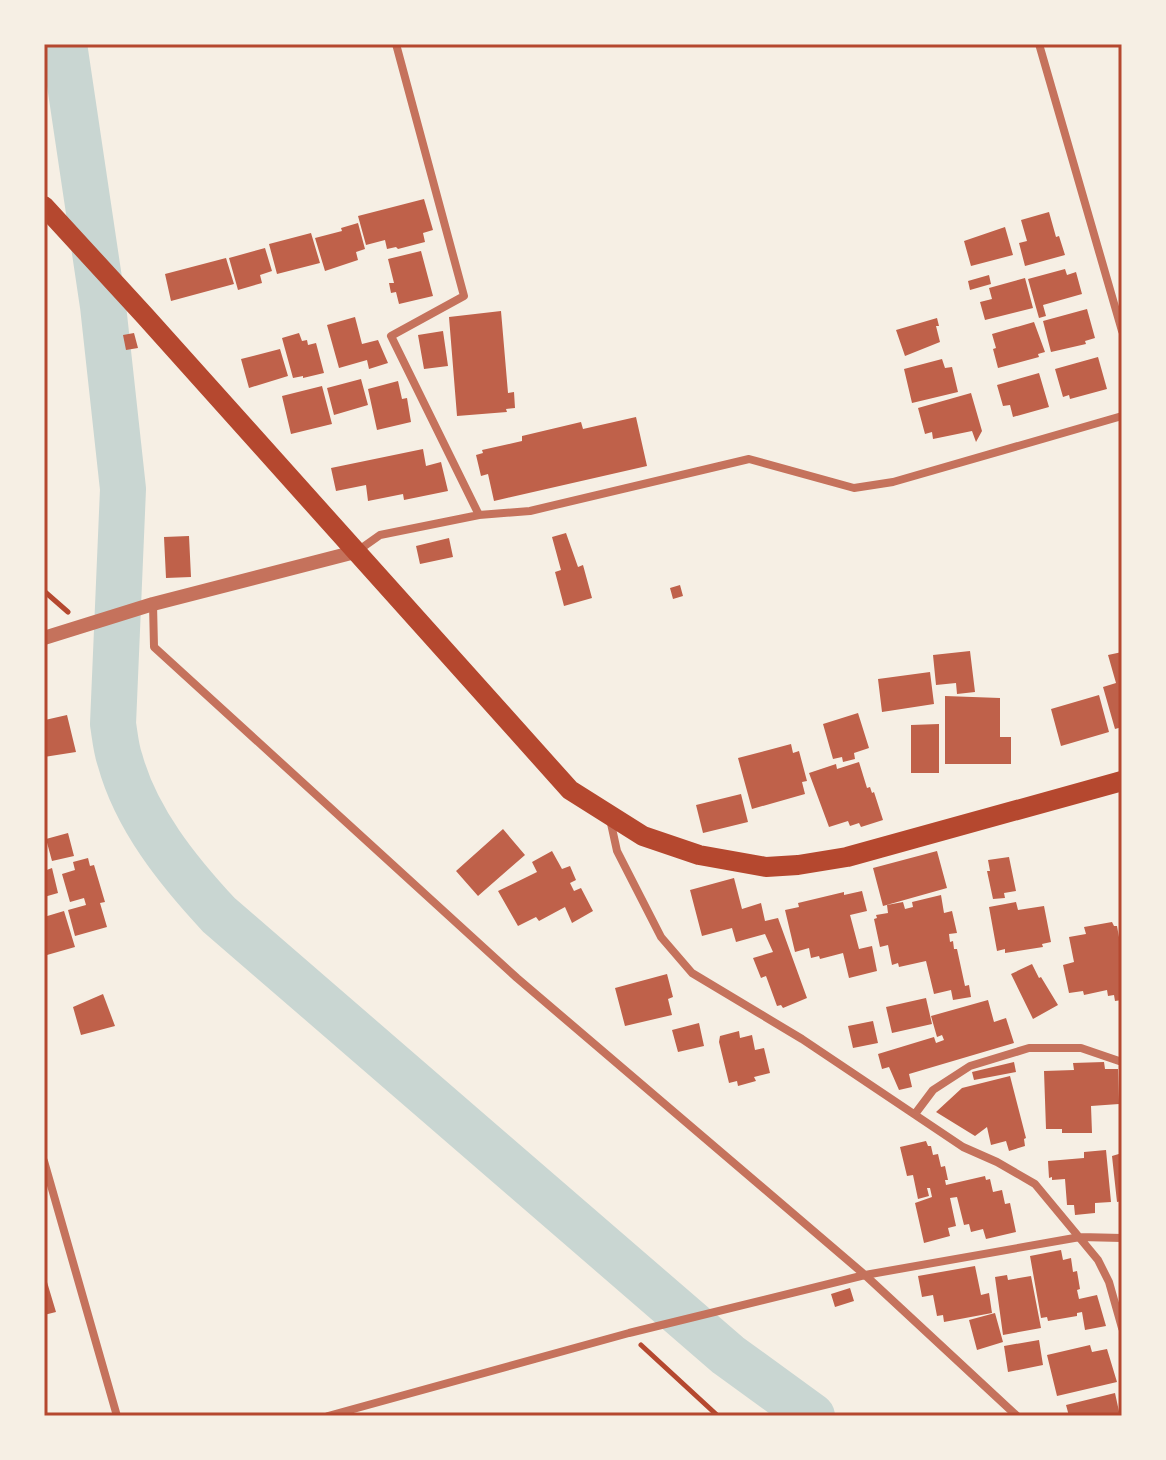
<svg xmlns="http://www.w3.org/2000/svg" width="1166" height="1460" font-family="'Times New Roman',serif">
<rect width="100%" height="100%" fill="#f6efe4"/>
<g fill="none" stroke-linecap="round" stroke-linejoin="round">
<path stroke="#c9d6d2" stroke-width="46" d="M64,44L103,306L123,489L113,724C115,736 116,749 120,760C136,819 178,871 219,915L728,1355L812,1416"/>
</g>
<path fill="#bf614a" d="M424,199L433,230L423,233L425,242L398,249L396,247L387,249L385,240L366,245L358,216Z
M1049,212L1056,237L1059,236L1065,255L1025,266L1019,243L1027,241L1021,220Z
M358,223L365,249L356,252L358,260L325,271L315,238L342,231L341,228Z
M1005,227L1013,255L971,266L964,241Z
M311,233L320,263L277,274L269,244Z
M265,248L272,271L260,275L262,283L238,290L229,258Z
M421,251L433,296L399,304L396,292L391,293L389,283H394L388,259Z
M226,258L234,284L171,301L165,274Z
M1065,269L1067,275L1076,272L1082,294L1043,305L1046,316L1039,318L1028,279Z
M989,275L991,284L970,290L968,281Z
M1025,278L1033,308L985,320L980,302L992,299L989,288Z
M1087,309L1095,338L1085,341L1086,344L1051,352L1043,321Z
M501,311L508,393L514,392L515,408L506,409L507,412L457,416L449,317Z
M355,317L362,344L378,340L388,363L369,369L367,360L339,368L327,325Z
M937,318L939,326H936L940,342L905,356L896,330Z
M1034,322L1045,352L1038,354L1039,357L998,368L993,349L996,348L992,334Z
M443,331L448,366L424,369L418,335Z
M134,333L138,348L126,350L123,335Z
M299,333L302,341L307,340L308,345L316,343L324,373L303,378V376L293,378L282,338Z
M280,349L288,376L249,388L241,359Z
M1098,357L1107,389L1070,399L1069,395L1063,397L1055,369Z
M942,359L945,368L952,367L958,392L912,403L904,369Z
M1039,373L1049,407L1013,417L1010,405L1003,406L997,385Z
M361,379L368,405L334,415L327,388Z
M398,381L402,399L407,398L411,422L377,430L368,389Z
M322,386L332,424L291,434L282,396Z
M971,393L982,431L976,442L972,431L933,439L932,432L925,434L918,408Z
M636,417L647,466L494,501L488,474L481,476L476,455L483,453L482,450L522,441V436L581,422L583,429Z
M423,449L426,466L441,462L448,491L404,500L403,494L368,501L366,485L336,491L331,468Z
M566,533L578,567L583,565L592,598L564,606L555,572L561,570L552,537Z
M189,536L191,577L166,578L164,537Z
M449,538L453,557L420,564L416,546Z
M680,585L683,596L673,599L670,588Z
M970,651L975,692L957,694L956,683L936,685L933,655Z
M1122,652V727L1115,729L1103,687L1116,683L1108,655Z
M930,672L934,704L882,712L878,679Z
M1099,695L1109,732L1061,746L1051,709Z
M945,696L1000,698V737H1011V764H945Z
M858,713L869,748L854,753L855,759L843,762L842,757L833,759L823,724Z
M67,715L76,752L44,757L45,720Z
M939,724V773H911V725Z
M791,744L793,753L799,751L807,781L802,782L805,794L752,809L738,758Z
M859,762L867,788L870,787L872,793L874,792L883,820L861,827L859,823L850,826L848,821L829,827L809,773L836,764L837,769Z
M741,794L748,822L703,833L696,805Z
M503,829L525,855L478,896L456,871Z
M68,833L74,856L52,861L46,839Z
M552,851L562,869L570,866L576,880L570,883L574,891L581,888L593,911L572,923L565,907L539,921L536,917L518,926L498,891L537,872L532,862Z
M937,851L947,888L883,906L873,868Z
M1009,857L1016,891L1004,893L1005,898L993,899L987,871H990L988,860Z
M88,858L90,866L94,865L105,902L100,903L107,927L75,936L68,910L86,905L84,898L70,902L62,874L75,870L73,862Z
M52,868L58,893L44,897V871Z
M734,878L742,909L761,903L765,921L778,918L807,998L783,1008L781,1005L777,1006L766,976L761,978L753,958L773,952L765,934L736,942L732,928L702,936L690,890Z
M862,891L867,911L850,915L859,949L872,946L877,971L849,978L843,953L820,959L819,956L811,958L809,948L795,952L785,910L799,907L798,903L844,892V895Z
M941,895L944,913L952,911L957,933L949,934L950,942L953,941L954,949H957L965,986L969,985L971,997L953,1000L951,990L934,994L926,961L899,967L898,963L892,965L888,945L880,947L874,919L877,918L876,915L888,913L887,905L903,902L905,909L913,907L912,902Z
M1016,902L1018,910L1044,906L1051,942L1042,944L1043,947L1005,953V949L997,951L989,907Z
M64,911L75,947L47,955L44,943V917Z
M1112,922L1114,926H1117L1122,954V1000L1115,1001L1114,995L1108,996L1107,990L1084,995L1083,991L1069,993L1063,965L1074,962L1069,937L1086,934L1084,927Z
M1032,964L1039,978L1041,977L1058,1005L1033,1019L1011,974Z
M667,974L673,997L668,999L672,1015L625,1026L615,988Z
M103,994L115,1026L81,1035L73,1007Z
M926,998L932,1024L892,1033L886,1007Z
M988,1000L994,1022L1006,1018L1014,1043L909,1074L912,1087L899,1090L889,1067L882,1069L878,1054L934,1037L936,1043L944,1040L942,1035L937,1037L931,1016Z
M873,1021L878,1043L853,1048L848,1026Z
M699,1023L704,1046L678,1052L672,1030Z
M739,1031L740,1038L752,1035L755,1050L764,1048L770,1073L754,1077L756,1081L738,1086L737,1081L729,1083L719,1042L720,1036Z
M1014,1062L1016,1072L974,1080L972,1072Z
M1104,1062L1105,1069H1118L1119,1104L1091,1106L1092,1133H1062V1129H1046L1044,1071L1074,1070L1073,1063Z
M1010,1076L1026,1138L1024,1139L1025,1146L1009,1151L1006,1141L991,1145L987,1127L975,1136L936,1112L962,1088Z
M926,1141L928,1146H931L933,1155L938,1154L941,1167L945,1166L948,1180H945L946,1185L985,1176L986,1180L990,1179L993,1192L1002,1190L1005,1204L1010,1203L1016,1232L986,1239L983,1229L971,1232L969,1224L964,1225L957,1197L950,1198L956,1226L948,1228L950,1236L924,1243L915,1203L932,1197L930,1188H927L929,1196L918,1199L913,1175L907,1176L900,1147Z
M1106,1150L1111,1202L1095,1203V1213L1075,1215L1074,1205H1067L1065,1179L1052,1180V1177L1049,1178L1048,1161L1084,1158V1152Z
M1122,1153V1201L1117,1202L1112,1156Z
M1061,1250L1063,1260L1071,1258L1073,1272L1077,1271L1080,1289L1077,1290L1079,1299L1097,1295L1106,1326L1085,1330L1082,1312L1077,1313V1316L1048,1321L1047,1317L1041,1318L1030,1256Z
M975,1266L981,1295L989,1293L992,1313L944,1322L943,1315L937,1316L933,1295L922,1297L918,1276Z
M44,1272L56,1312L44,1315Z
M1007,1275L1008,1280L1031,1276L1041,1328L1003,1335L995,1277Z
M850,1288L854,1301L835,1307L831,1294Z
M995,1313L1003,1342L977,1350L969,1320Z
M1039,1340L1043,1365L1008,1372L1004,1346Z
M1090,1345L1092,1352L1107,1349L1117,1382L1057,1396L1047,1355Z
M1115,1393L1120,1416H1069L1066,1405Z"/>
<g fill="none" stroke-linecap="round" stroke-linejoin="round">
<path stroke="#b5482f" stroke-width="5" d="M44,591L68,612
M641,1345L718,1416"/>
<path stroke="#c5725c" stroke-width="8" d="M396,44L464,296L391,336L479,515
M1039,44L1122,331
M356,552L380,535L479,515L530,511L749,459L854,488L893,482L1122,416
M153,604L154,647L517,978L865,1275L1017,1416
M610,819L617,851L661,937L692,973L802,1039L963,1147L997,1162L1035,1184L1098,1260L1109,1282L1122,1328
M915,1114L933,1090L970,1066L1029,1048H1081L1122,1062
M44,1161L117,1416
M328,1416L629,1333L865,1275L1080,1237L1122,1238"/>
<path stroke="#c5725c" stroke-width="14" d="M44,638L153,604L355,552"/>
<path stroke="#b5482f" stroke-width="20" d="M44,206L145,316L570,790L643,836L699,855L766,867L798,865L847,857L1122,781"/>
</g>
<rect width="1166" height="1460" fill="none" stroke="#f6efe4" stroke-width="92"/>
<rect x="46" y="46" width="1074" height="1368" fill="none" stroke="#b5482f" stroke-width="3"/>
</svg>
